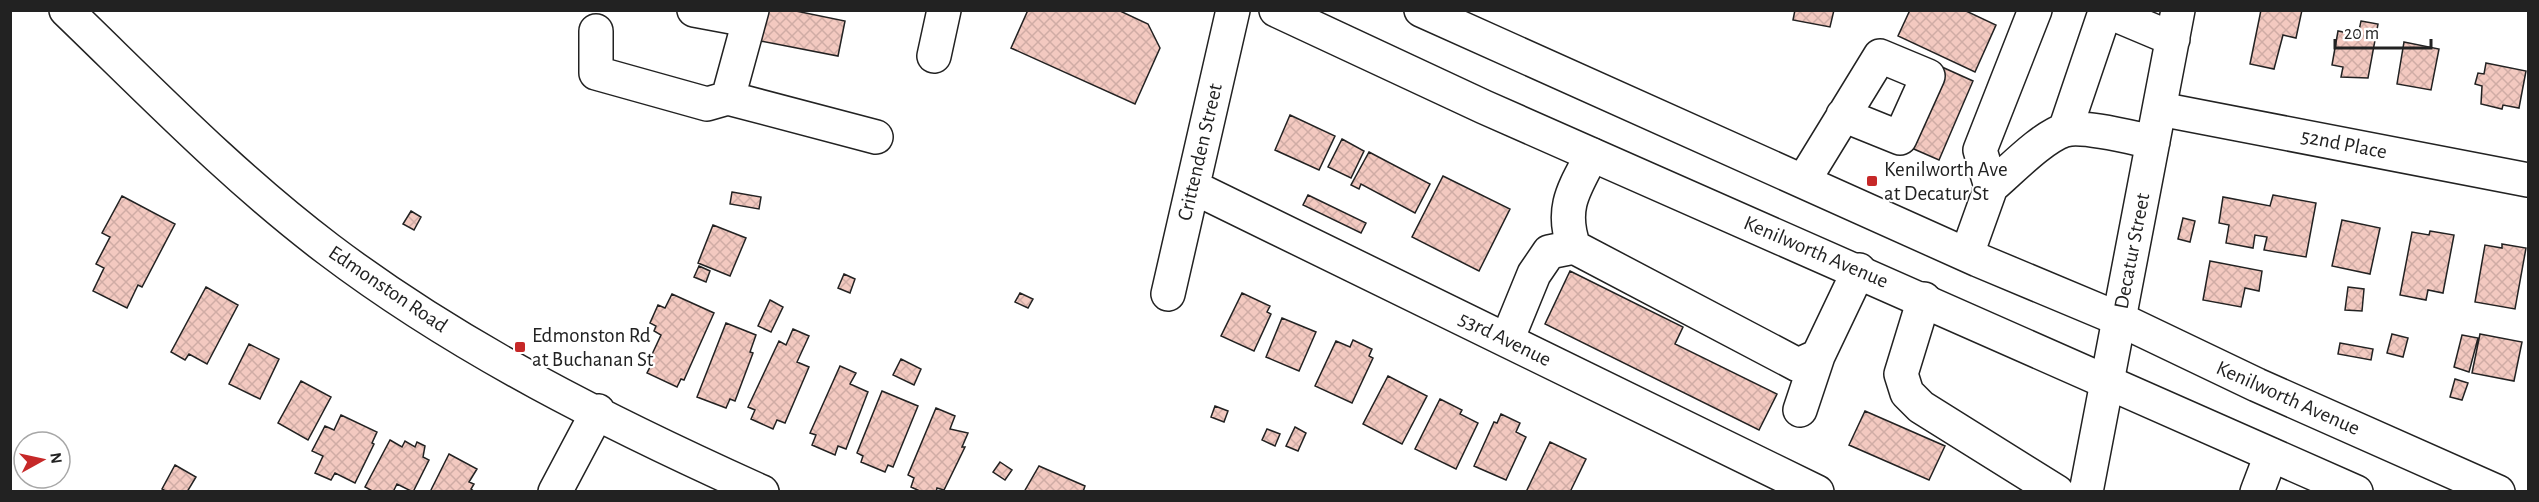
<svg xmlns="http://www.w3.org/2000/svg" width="2539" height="502" font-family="'Alegreya Sans',sans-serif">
<defs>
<pattern id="building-cross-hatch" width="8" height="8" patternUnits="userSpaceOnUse" patternTransform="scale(1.5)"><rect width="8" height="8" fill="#f3c9c0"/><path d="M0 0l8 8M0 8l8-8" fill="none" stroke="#d0aca5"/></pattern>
</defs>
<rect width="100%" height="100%" fill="#fff"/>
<path fill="url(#building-cross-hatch)" stroke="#222" stroke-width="1.5" d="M760,10H791L845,21L838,56L755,40Z
M1028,10H1118L1148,24L1160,48L1135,104L1011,48Z
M1795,10H1834L1830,27L1793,20Z
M1910,10H1964L1996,25L1975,72L1898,36Z
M2261,10H2302L2296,38L2283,35L2274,69L2250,64Z
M2361,21L2378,24L2368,78L2341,77L2343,67L2332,65L2338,31L2358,35Z
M2404,42L2439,49L2431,90L2397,84Z
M2486,63L2526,71L2519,108L2503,105L2502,109L2481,104L2482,86L2475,84L2478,73L2484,74Z
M1942,67L1973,81L1939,160L1907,146Z
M1290,115L1335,136L1319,170L1275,150Z
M1342,139L1364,151L1351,178L1328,167Z
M1369,152L1430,184L1415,213L1361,184L1359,189L1351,185Z
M1443,176L1510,209L1479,271L1412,237Z
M732,192L761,197L759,209L730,204Z
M1308,195L1366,223L1361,233L1303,205Z
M2273,195L2316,203L2306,257L2264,250L2267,237L2255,235L2253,248L2226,243L2229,225L2219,223L2223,197L2270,206Z
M122,196L175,224L142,287L138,285L127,308L93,291L104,268L96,264L110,237L102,233Z
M411,211L421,217L414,230L403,224Z
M2183,218L2195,221L2190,242L2178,239Z
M2342,220L2380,228L2370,274L2332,266Z
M713,225L746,238L730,276L698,263Z
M2430,231L2454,235L2443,293L2428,290L2426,300L2400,295L2412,232L2429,235Z
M2502,244L2526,248L2515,309L2475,302L2485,245L2502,248Z
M2210,261L2262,271L2259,291L2245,288L2241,307L2203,300Z
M699,266L710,271L706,282L694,277Z
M1570,271L1683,327L1675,344L1777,394L1759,430L1545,324Z
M844,274L855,279L850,293L838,288Z
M206,287L238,305L207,364L189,354L185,360L171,352Z
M2348,287L2364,289L2362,311L2345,310Z
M1020,293L1033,299L1028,308L1015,302Z
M1242,293L1270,306L1267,312L1271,314L1254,351L1221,336Z
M672,294L714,313L684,380L681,379L677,387L647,373L651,365L648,363L661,335L654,331L656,326L650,323L658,305L665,308Z
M770,300L783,307L771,332L758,326Z
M1282,318L1316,332L1299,371L1266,357Z
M726,323L756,335L750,352L753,353L735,401L730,399L726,408L697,397Z
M793,329L809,336L797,362L809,367L785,423L777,420L773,429L751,419L755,410L748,407L779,341L786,345Z
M2392,334L2408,338L2403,357L2387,353Z
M2480,334L2522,342L2514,381L2472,373Z
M2462,335L2478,338L2469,372L2454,367Z
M1353,340L1372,349L1369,356L1373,358L1352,403L1315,386L1336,341L1350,347Z
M2340,343L2373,349L2371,360L2338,354Z
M249,344L279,359L260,399L229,384Z
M901,359L921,369L914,385L893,375Z
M840,366L856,373L850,384L868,392L846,449L838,446L835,455L812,445L816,435L810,433Z
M1388,376L1427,396L1402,444L1363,424Z
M2455,379L2468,383L2462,400L2450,397Z
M301,381L331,397L308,440L278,423Z
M882,391L918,406L893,467L888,465L885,472L861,462L863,456L857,453Z
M1440,399L1462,410L1460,414L1478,423L1456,469L1415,449Z
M1215,406L1228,411L1224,422L1211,417Z
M936,408L955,416L950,429L968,433L962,447H965L944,490L937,488L936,492H922L911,487L914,478L908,475Z
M1865,411L1945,446L1929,480L1849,445Z
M1501,414L1520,423L1516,432L1526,437L1506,480L1474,466L1494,422L1497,423Z
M341,415L377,432L372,443L374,444L355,483L335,473L331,480L315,473L323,456L312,451L325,426L334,430Z
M1295,427L1306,433L1298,451L1286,446Z
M1267,429L1280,434L1275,446L1262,440Z
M390,440L402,447L405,441L415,447L417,442L425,446L423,457L429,460L413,492L397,484L393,492H374L365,487Z
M1550,442L1586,459L1570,492H1526Z
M449,454L477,469L469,482L474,484L471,489L475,492H430Z
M1000,462L1012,470L1005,480L993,472Z
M175,465L196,477L187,492H167L162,489Z
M1039,466L1085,486L1083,492H1024Z"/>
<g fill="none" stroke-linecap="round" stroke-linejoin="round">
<g stroke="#222" stroke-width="36">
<path id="minor" d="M66,10C151,92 234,178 328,249C460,349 611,424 762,492
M694,10L737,18L745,10
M2104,10L2173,39
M596,31V73L707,104L728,98L752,10
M934,56L944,10
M728,98L876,137
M2160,109L2528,180
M2065,130L2105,12
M1592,155C1574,189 1560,208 1574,247L1798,365L1818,356L1859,270
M1804,180L1880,56L1928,76L1900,138L1843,115
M1193,187L1817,492
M1991,187C2010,171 2042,137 2065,130C2084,125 2133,138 2153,142
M1967,254L1991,187L1980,150L2035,10
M1168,294L1233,10
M1924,299L1901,374L1907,393L1921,407L2057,492
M1507,340L1534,274L1549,252L1574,247
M1800,410L1818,356
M555,492L598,411
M2086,492L2178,10
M2257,492L2271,455"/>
</g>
<g stroke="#222" stroke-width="36">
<path id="major" d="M1276,10L1484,107L2356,492
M1421,10L1978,260L2119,319L2257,385L2498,492"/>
</g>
<use href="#minor" stroke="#fff" stroke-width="33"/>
<use href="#major" stroke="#fff" stroke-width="33"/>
</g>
<g fill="#c62828" stroke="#fff" stroke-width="2">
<rect x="1866" y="175" width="12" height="12" rx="3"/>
<rect x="514" y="341" width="12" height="12" rx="3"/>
</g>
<g text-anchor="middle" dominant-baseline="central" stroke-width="4.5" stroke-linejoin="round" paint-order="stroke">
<g font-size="21" fill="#222" stroke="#fff">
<text transform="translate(2344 144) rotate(11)">52nd Place</text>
<text transform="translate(1200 152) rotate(-77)">Crittenden Street</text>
<text transform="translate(2132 251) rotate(-79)">Decatur Street</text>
<text transform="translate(1816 252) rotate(23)">Kenilworth Avenue</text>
<text transform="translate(388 289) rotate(34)">Edmonston Road</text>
<text transform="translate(1505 339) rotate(26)">53rd Avenue</text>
<text transform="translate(2288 398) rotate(24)">Kenilworth Avenue</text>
</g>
<g font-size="21" fill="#222" stroke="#fff" text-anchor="start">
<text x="1884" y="169">Kenilworth Ave<tspan x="1884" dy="24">at Decatur St</tspan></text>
<text x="532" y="335">Edmonston Rd<tspan x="532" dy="24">at Buchanan St</tspan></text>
</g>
</g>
<rect width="2539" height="502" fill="none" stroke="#222222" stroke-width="24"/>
<g transform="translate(42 460) rotate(82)"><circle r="28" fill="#ffffff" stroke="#a7a7a7" stroke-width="1.5"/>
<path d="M0-4.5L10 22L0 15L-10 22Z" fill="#c62828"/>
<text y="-9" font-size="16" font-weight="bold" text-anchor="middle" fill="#222222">N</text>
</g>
<path d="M2335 39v9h96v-9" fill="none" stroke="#222222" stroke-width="3"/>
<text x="2344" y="39" font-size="18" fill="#222222" stroke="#ffffff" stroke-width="4.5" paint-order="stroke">20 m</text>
</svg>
